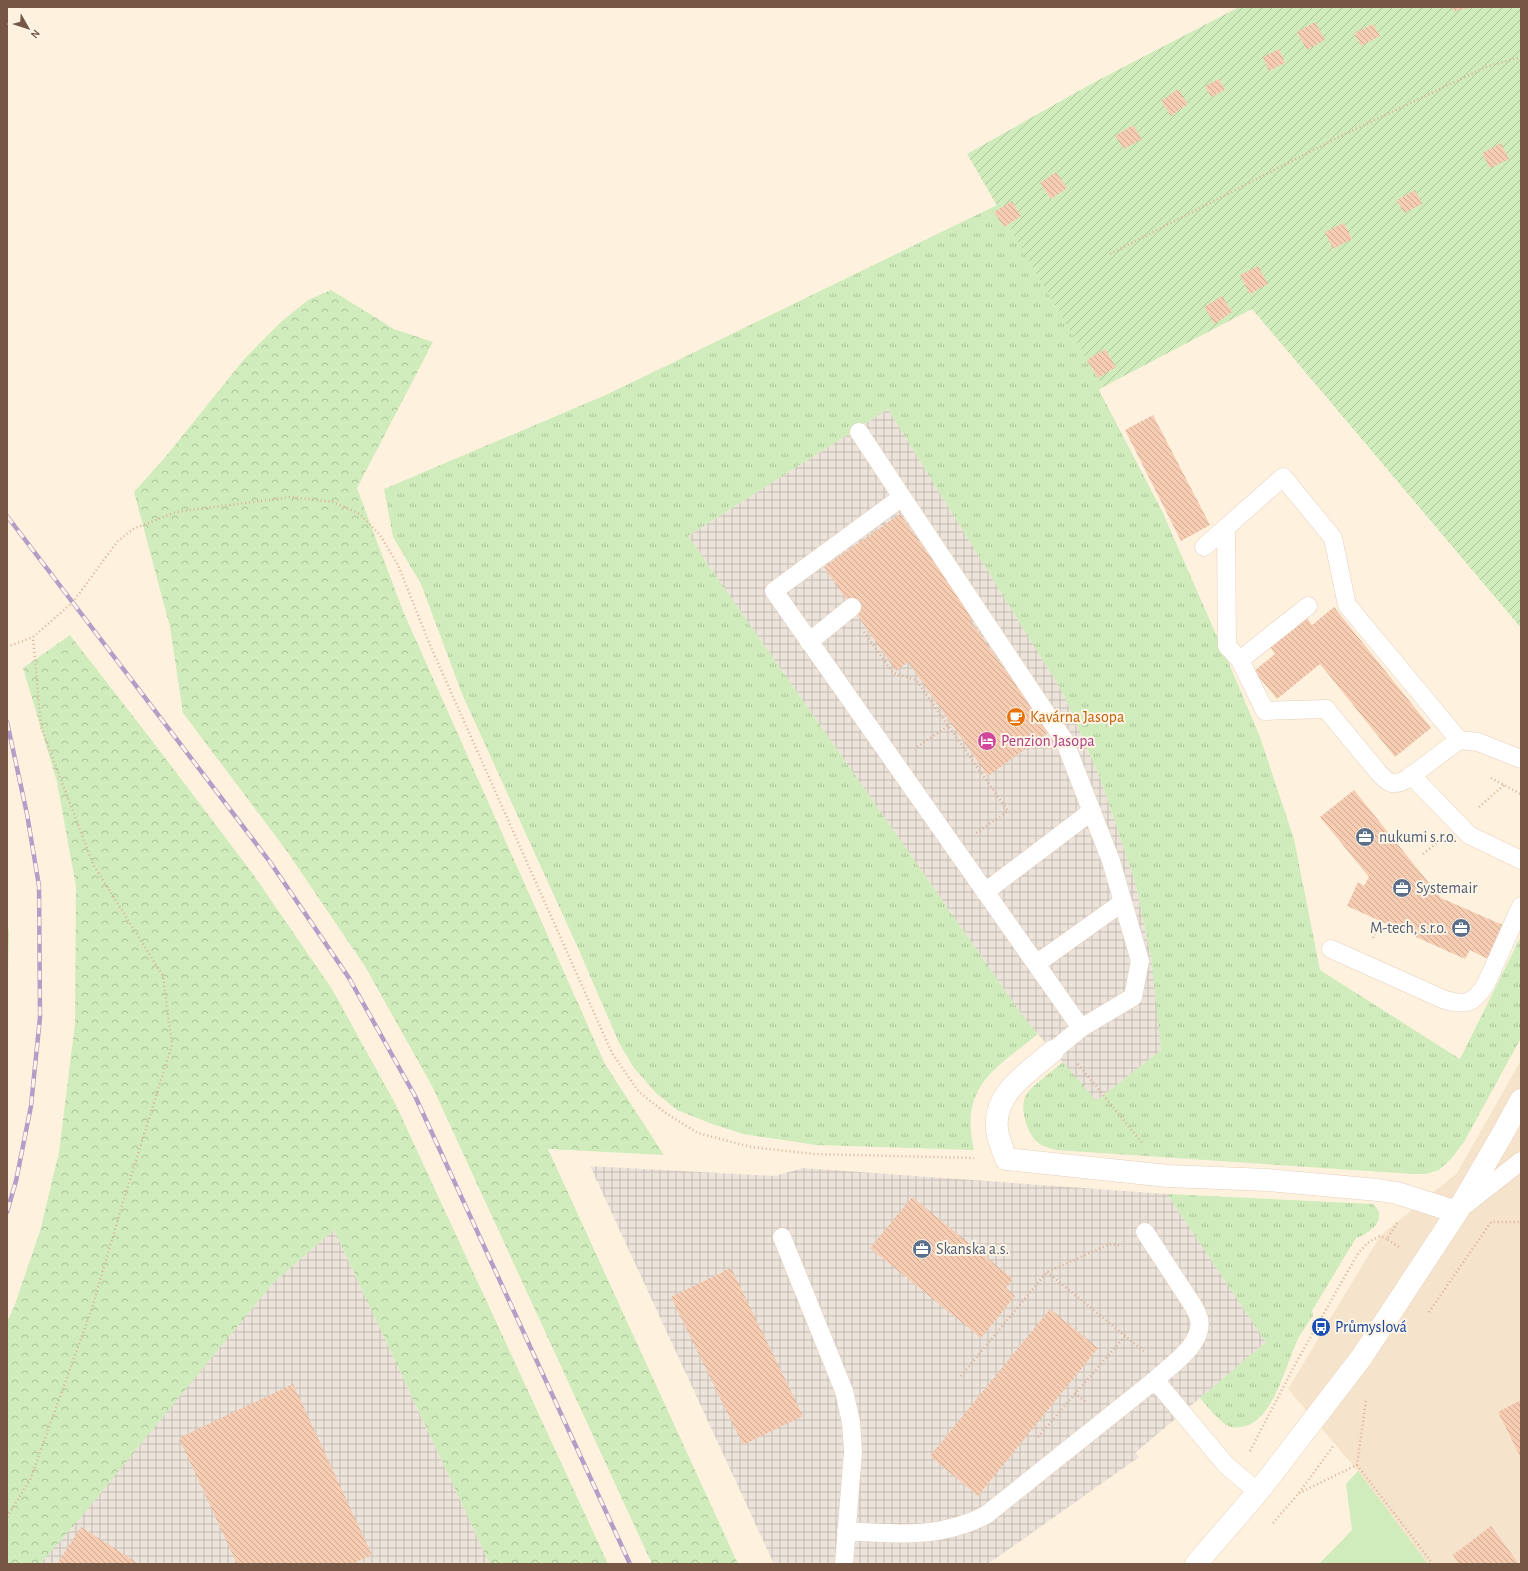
<svg xmlns="http://www.w3.org/2000/svg" width="1528" height="1571" font-family="'Alegreya Sans',sans-serif">
<defs>
<pattern id="industrial-grid" width="8" height="8" patternUnits="userSpaceOnUse"><rect width="8" height="8" fill="#ece3db"/><path d="M0 4h8M4 0v8" fill="none" stroke="#c4bbb3"/></pattern>
<pattern id="grass-tufts" width="24" height="20" patternUnits="userSpaceOnUse"><rect width="24" height="20" fill="#d0ecbc"/><path d="M3 7l-1-3M5 7V3M7 7l1-3M15 17l-1-3M17 17v-4M19 17l1-3" fill="none" stroke="#adc29a"/></pattern>
<pattern id="forest-crowns" width="20" height="18" patternUnits="userSpaceOnUse"><rect width="20" height="18" fill="#d0ecbc"/><path d="M2 6a3 3 0 1 1 6 0M12 15a3 3 0 1 1 6 0" fill="none" stroke="#adc29a"/></pattern>
<pattern id="garden-furrows" width="10" height="10" patternUnits="userSpaceOnUse"><rect width="10" height="10" fill="#d0ecbc"/><path d="M-1 1l2-2M0 10L10 0M9 11l2-2" fill="none" stroke="#adc29a"/></pattern>
<pattern id="building-back-hatch" width="6" height="6" patternUnits="userSpaceOnUse"><rect width="6" height="6" fill="#f6cdb3"/><path d="M-1 5l2 2M0 0l6 6M5-1l2 2" fill="none" stroke="#cca993"/></pattern>
</defs>
<rect width="100%" height="100%" fill="#fef2de"/>
<path fill="#f6e3cc" d="M1521,1060V1564H1428L1358,1471L1288,1389L1380,1236L1457,1173Z"/>
<path fill="url(#industrial-grid)" d="M888,409L1063,693L1101,780L1136,885L1151,957L1158,1010L1161,1050L1096,1101L1025,1019L688,536Z
M590,1166L775,1176L803,1168L1167,1194L1266,1342L1135,1453L1139,1457L988,1564H774Z
M334,1230L490,1564H38L273,1283Z"/>
<path fill="url(#grass-tufts)" d="M997,205L1103,387L1099,390L1162,511L1233,673L1260,737L1294,839L1320,970L1460,1059L1521,936V1038L1464,1142L1451,1159L1439,1170L1426,1174H1413L1056,1150C1049,1148 1041,1146 1036,1141C1027,1132 1019,1108 1026,1095C1031,1086 1054,1070 1063,1062L1096,1101L1161,1050L1151,957L1136,885L1101,780L1063,693L888,409L688,536L1025,1019L1038,1034C995,1069 959,1086 974,1150L816,1145L743,1134L712,1124L677,1110L657,1094L634,1068L619,1043L578,948L462,694L421,584L393,537L384,489L608,394Z
M1167,1194L1373,1204C1389,1218 1371,1233 1356,1238L1312,1311L1313,1316C1308,1323 1303,1330 1299,1337C1286,1362 1274,1424 1240,1427C1237,1427 1233,1428 1231,1427C1221,1424 1207,1406 1200,1398L1266,1342Z"/>
<path fill="url(#forest-crowns)" d="M331,290L394,329L433,342L357,488L403,611L605,1064L664,1155L548,1149L738,1564H652L432,1086L366,968L286,850L183,713L170,627L134,492L167,455L245,358L282,321L308,300Z
M70,635L150,738L253,874L332,989L396,1105L608,1564H490L334,1230L273,1283L76,1523L40,1564H7V1322L14,1307L40,1231L59,1152L75,1023L76,887L57,782L23,668Z
M7,915L9,934L7,1011Z"/>
<path fill="url(#garden-furrows)" d="M1239,7H1521V628L1252,309L1103,387L1008,225L1004,227L994,212L999,209L967,154L1091,84Z"/>
<path fill="#d0ecbc" d="M1358,1471L1428,1564H1319L1352,1530L1346,1484Z"/>
<path fill="url(#building-back-hatch)" d="M1452,7H1469V8L1454,11Z
M1315,22L1325,40L1307,50L1297,32Z
M1373,24L1380,36L1361,46L1354,33Z
M1279,49L1285,63L1269,71L1263,57Z
M1219,79L1225,90L1211,97L1205,86Z
M1178,89L1188,104L1171,116L1161,101Z
M1133,125L1142,139L1124,149L1115,136Z
M1501,143L1509,159L1490,168L1482,153Z
M1056,172L1067,188L1051,199L1040,183Z
M1415,190L1422,204L1404,213L1397,200Z
M1012,201L1021,216L1004,227L994,212Z
M1344,223L1352,239L1333,249L1325,232Z
M1258,266L1268,284L1250,294L1240,275Z
M1222,296L1232,312L1215,324L1204,307Z
M1105,349L1116,367L1098,378L1087,360Z
M1153,415L1210,525L1181,541L1125,430Z
M900,514L973,618L970,620L1049,732L988,776L908,662L896,671L824,567Z
M1334,607L1431,728L1395,757L1320,664L1277,699L1254,671L1275,654L1270,647L1307,618L1312,625Z
M1354,790L1441,898L1505,926L1490,960L1470,950L1465,959L1347,906L1358,882L1364,886L1369,877L1320,817Z
M912,1197L1013,1279L1006,1288L1015,1296L981,1338L870,1248Z
M731,1268L803,1416L743,1445L671,1297Z
M1050,1309L1098,1348L978,1496L930,1456Z
M293,1384L372,1555L352,1564H237L179,1438Z
M1521,1400V1458L1498,1412Z
M1491,1526L1519,1564H1459L1453,1555Z
M81,1527L139,1564H57Z"/>
<g fill="none" stroke-linecap="round" stroke-linejoin="round">
<g stroke="#e5cfbd" stroke-width="19">
<path id="service" d="M859,432L902,497L774,591L1081,1028
M902,497L1064,740L1111,861L1140,961L1133,997L1081,1028L1053,1051
M1226,527L1227,646L1240,660
M1204,547L1283,477L1333,538L1347,605L1459,740
M1308,606L1240,660L1265,711L1326,709L1378,772C1388,783 1392,787 1407,779L1459,740L1478,742L1521,759
M809,642L852,607
M1411,775L1469,835L1521,860
M985,892L1092,811
M1331,949L1445,1000C1467,1006 1474,1003 1486,984L1521,906
M1036,964L1123,902
M1460,1209L1521,1161
M1145,1232L1194,1307C1196,1311 1198,1315 1199,1319C1204,1344 1171,1365 1155,1380
M782,1237L844,1391L851,1422L853,1452L844,1564
M846,1531C896,1534 940,1539 986,1515L1155,1380L1226,1465L1258,1492"/>
</g>
<g stroke="#e5cfbd" stroke-width="23">
<path id="minor" d="M1053,1051C1029,1072 993,1093 997,1129C998,1139 1003,1150 1006,1159L1168,1176L1268,1180L1378,1190L1397,1193L1457,1212"/>
</g>
<g stroke="#ead0b9" stroke-width="23">
<path id="secondary" d="M1196,1564L1258,1492L1361,1358L1457,1212L1503,1133L1521,1100"/>
</g>
<path stroke="#dab197" stroke-width="2.5" stroke-dasharray="1 3" stroke-linecap="butt" d="M1110,254L1337,138L1486,67L1521,57
M864,632L893,673L916,680L1008,811L976,833
M7,647L33,637L73,602L117,542L133,529L176,512L291,497L333,502L360,514L380,535L398,565L430,645L612,1053L639,1092L667,1114L698,1133L751,1147L814,1154L974,1158
M917,747L948,726
M1491,778L1521,794
M1479,807L1504,785
M1423,854L1438,842
M1373,938L1379,924
M1078,1064L1143,1144
M1397,1223L1387,1239L1399,1247
M1047,1272L1146,1353
M1429,1312L1491,1222H1521
M961,1376L1047,1272L1110,1244L1122,1246
M1075,1393L1086,1402
M1038,1437L1125,1336
M1250,1451L1298,1359L1357,1255C1364,1246 1369,1241 1380,1236L1387,1239
M1357,1465L1433,1564
M1299,1493L1357,1465L1366,1400
M7,1517L30,1480L91,1311L123,1202L172,1045L163,976L93,864L41,727L33,637
M1273,1523L1299,1493L1334,1445"/>
<use href="#service" stroke="#fff" stroke-width="18"/>
<use href="#minor" stroke="#fff" stroke-width="22"/>
<use href="#secondary" stroke="#fff" stroke-width="22"/>
<g stroke="#b49dc7" stroke-width="4.5">
<path id="rail" d="M7,516L270,862L349,978L415,1096L630,1564
M7,722L27,814L39,886L40,1017L31,1106L16,1181L7,1212"/>
</g>
<use href="#rail" stroke="#fff5e6" stroke-width="3" stroke-dasharray="9" stroke-linecap="butt"/>
</g>
<defs>
<g id="cafe-disc" transform="scale(1)"><circle r="9.5" fill="#e8710a" stroke="#fff5e6"/><path d="M-5.5-4.5H6V0H3Q3 3.5 0 3.5H-2.5Q-5.5 3.5-5.5 0ZM3-3.2v2h1.7v-2ZM-6 4.5H4V6H-6Z" fill="#fff"/></g>
<g id="hotel-disc" transform="scale(1)"><circle r="9.5" fill="#d1479c" stroke="#fff5e6"/><path d="M-6-4.5h1.5V1H6V5H4.5V3h-9V5H-6ZM-4 0a1.8 1.8 0 1 1 3.6 0ZM.5 0V-2.5h3Q6-2.5 6 0Z" fill="#fff"/></g>
<g id="office-disc" transform="scale(1)"><circle r="9.5" fill="#5c6f8a" stroke="#fff5e6"/><path d="M-6-3h4V-5.5h4V-3h4V5H-6ZM-1-4.5V-3h2v-1.5ZM-6 0V1H6V0Z" fill="#fff"/></g>
<g id="bus-disc" transform="scale(1)"><circle r="9.5" fill="#1a4fb4" stroke="#fff5e6"/><path d="M-5-6H5V4H4V6H2V4H-2V6H-4V4H-5ZM-3.5-4V0h7V-4ZM-3.5 1.2v1.5H-2V1.2ZM2 1.2v1.5H3.5V1.2Z" fill="#fff"/></g>
</defs>
<g fill-rule="evenodd">
<use href="#cafe-disc" x="1016" y="717"/>
<use href="#hotel-disc" x="987" y="741"/>
<use href="#office-disc" x="1365" y="837"/>
<use href="#office-disc" x="1402" y="888"/>
<use href="#office-disc" x="1461" y="928"/>
<use href="#office-disc" x="922" y="1249"/>
<use href="#bus-disc" x="1321" y="1327"/>
</g>
<g text-anchor="middle" dominant-baseline="central" stroke-width="4" stroke-linejoin="round" paint-order="stroke">
<g font-size="16" fill="#c56008" stroke="#fff5e6" text-anchor="start">
<text x="1030" y="717">Kavárna Jasopa</text>
</g>
<g font-size="16" fill="#b23c85" stroke="#fff5e6" text-anchor="start">
<text x="1001" y="741">Penzion Jasopa</text>
</g>
<g font-size="16" fill="#4e5e75" stroke="#fff5e6" text-anchor="start">
<text x="1379" y="837">nukumi s.r.o.</text>
<text x="1416" y="888">Systemair</text>
<text x="1447" y="928" text-anchor="end">M-tech, s.r.o.</text>
<text x="936" y="1249">Skanska a.s.</text>
</g>
<g font-size="16" fill="#164399" stroke="#fff5e6" text-anchor="start">
<text x="1335" y="1327">Průmyslová</text>
</g>
</g>
<rect width="1528" height="1571" fill="none" stroke="#765644" stroke-width="16"/>
<g transform="translate(28 28) rotate(129)" stroke="#fff5e6" stroke-width="3" paint-order="stroke">
<path d="M0-3L7 15L0 10L-7 15Z" fill="#765644"/>
<text y="-6" font-size="11" font-weight="bold" text-anchor="middle" fill="#765644">N</text>
</g>
</svg>
